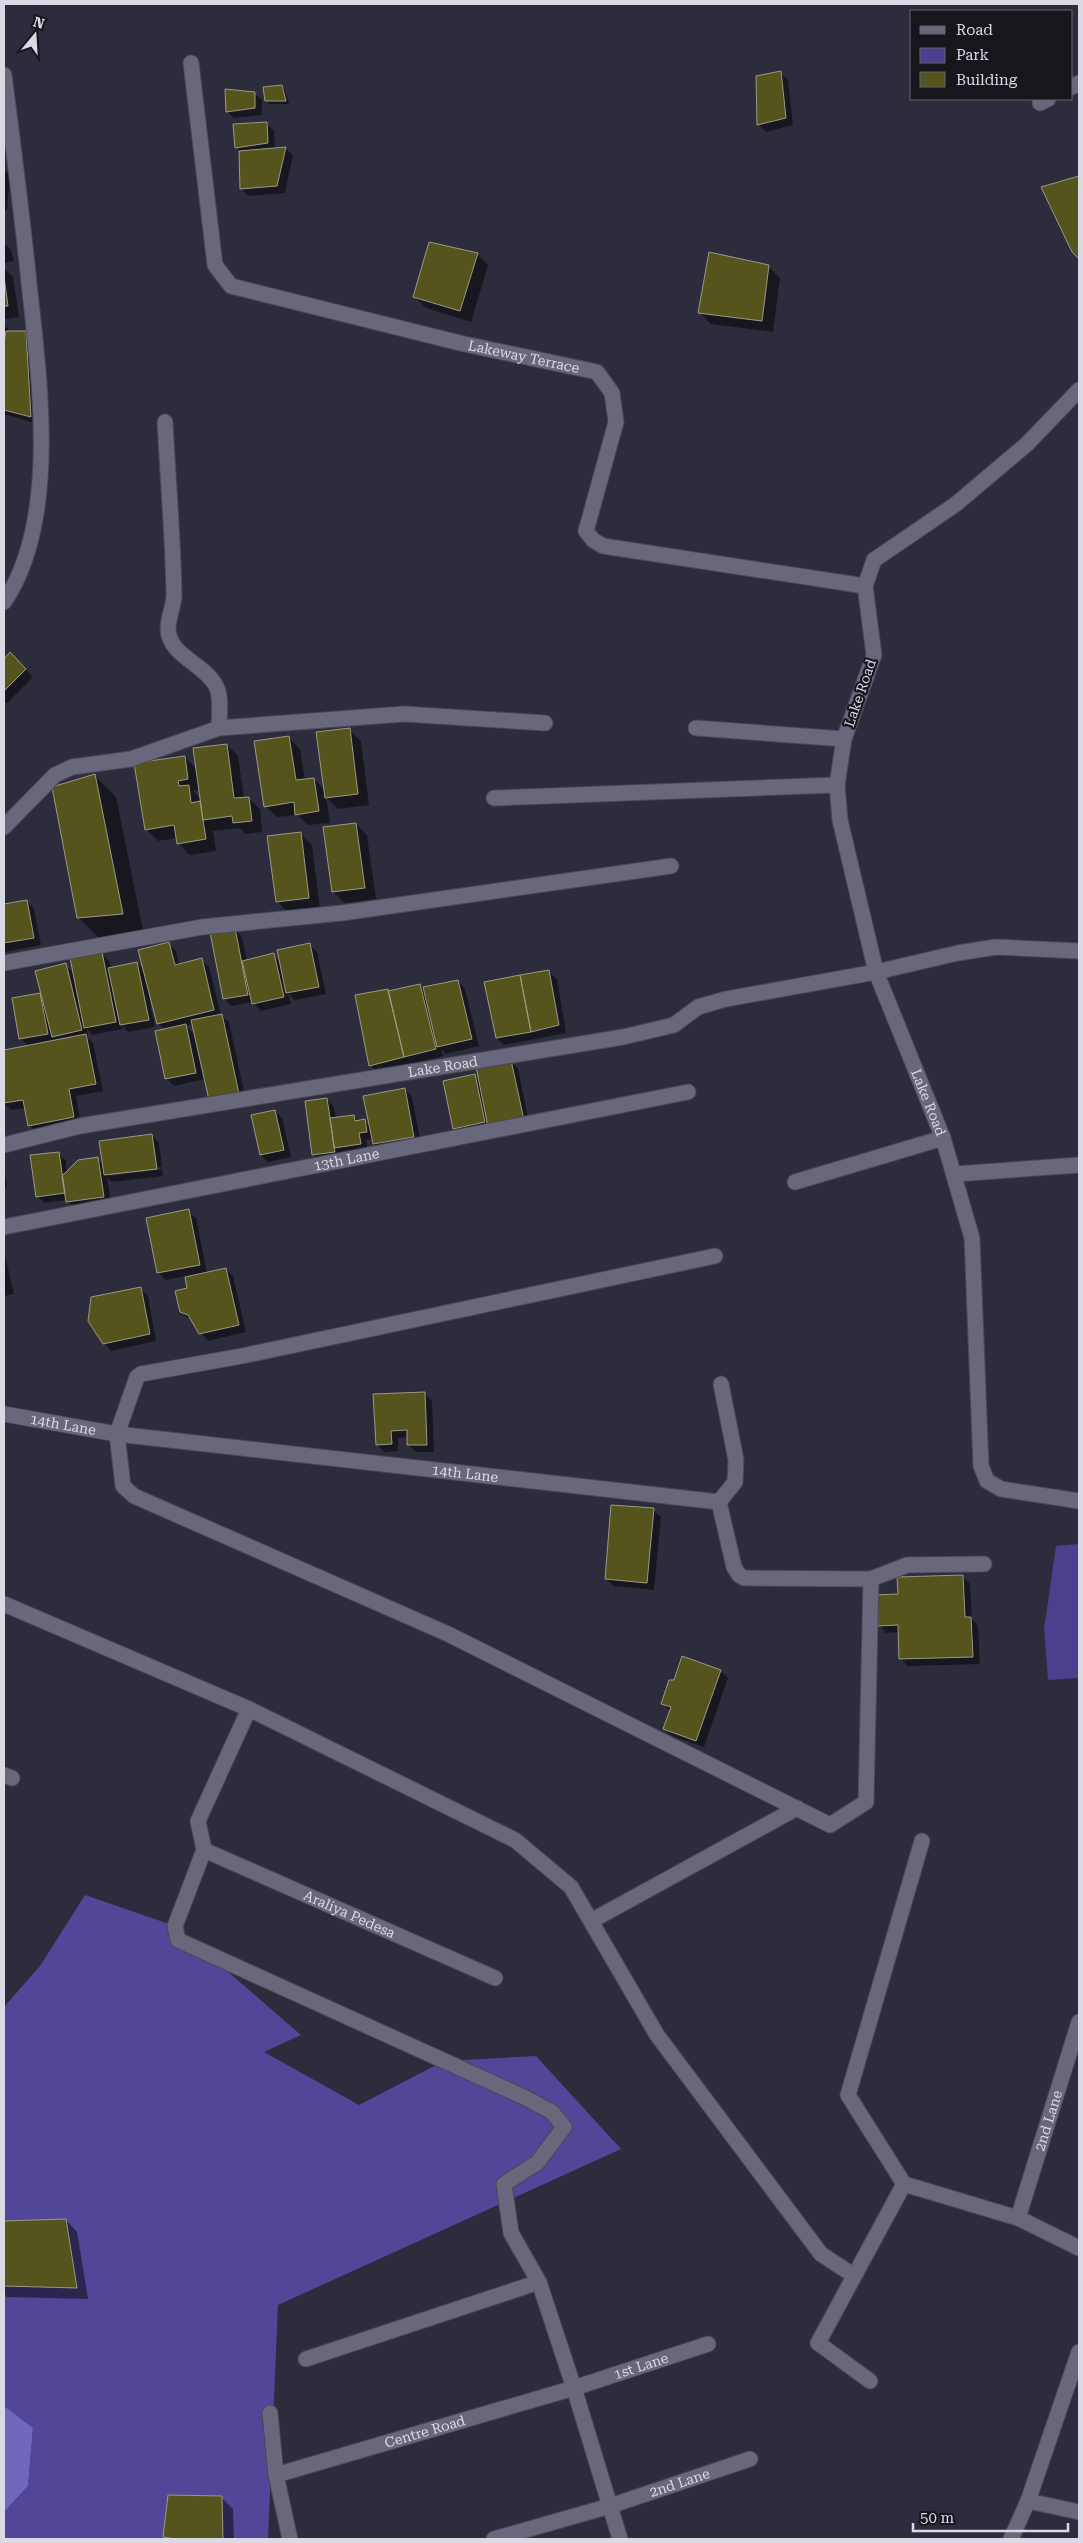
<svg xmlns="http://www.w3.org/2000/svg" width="1083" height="2543" font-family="'Roboto Serif',serif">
<rect width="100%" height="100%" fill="#2d2c3d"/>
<path fill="#4a408e" d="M1079,1544V1678L1048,1680L1044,1629L1056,1546Z"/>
<path fill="#514697" d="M85,1895L175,1926L301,2035L264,2052L359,2105L444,2061L536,2056L621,2149L278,2305L268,2539H4V2512L28,2486L33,2429L4,2406V2007L40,1966Z"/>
<path fill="#7068bc" d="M4,2406L33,2428L28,2486L4,2512Z"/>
<path fill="#0007" fill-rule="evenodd" d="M780,73L788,80L793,125L766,132L759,125L758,77Z
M282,86L285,89L289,104H269L266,101Z
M254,93L262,100V115L234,118L227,111Z
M267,124L274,131L275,149L285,148L293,155L285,193L249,196L241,189L240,151L237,147Z
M4,169L10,175L7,210L4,211Z
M1079,178V258L1073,251L1043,188Z
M4,243L11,250L14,261L4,263Z
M477,254L488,265L471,322L426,308L415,297Z
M768,266L780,278L773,332L711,324L700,313Z
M4,268L13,277L19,317L4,319Z
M4,325L12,333H25L33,340L38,424L4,414Z
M10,654L33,677L7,703L4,701V661Z
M349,730L361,741L369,805L338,809L326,797L330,823L308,825L297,815L277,817L265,806L289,738L300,749L305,780L314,779L326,791Z
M227,745L238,756L244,798H248L260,809L262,832L246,834L240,828L213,831L216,851L190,855L178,843L177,838L158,841L146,829L185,757L197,770ZM200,790L201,799L193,791Z
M94,775L116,797L144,935L100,939L78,917Z
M356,824L367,835L376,899L345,903L333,892Z
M300,833L312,845L320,909L288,913L277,901Z
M27,901L34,909L41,945L4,952V905Z
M235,929L242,937L247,961L273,955L281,963L310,945L317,952L326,994L295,1000L288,994L291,1004L261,1011L253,1002L231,1006L224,999Z
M168,944L176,951L179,965L201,960L209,967L221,1015L229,1022L246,1101L205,1079L174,1086L167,1079L156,1032L165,1030L158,1023L153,1002L150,1003L155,1027L128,1032L122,1025L123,1029L92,1035L87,1029L88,1038L93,1043L103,1091L76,1096L81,1124L37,1133L29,1125L26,1108L11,1110L4,1103V1051L28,1046L20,1038L13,999L42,994L65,965L75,974L102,954L109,961L111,968L137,963L145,972ZM193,1024L196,1036L186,1026Z
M549,972L557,979L566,1033L504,1045L497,1038Z
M458,981L465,989L479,1046L446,1054L441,1049L443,1056L378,1073L370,1065L388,990L390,992L420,985L423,989Z
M511,1061L518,1069L530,1127L461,1136L454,1128L475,1076L480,1081Z
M405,1089L412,1097L421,1144L382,1151L374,1144L373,1139L366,1140L368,1151L321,1162L313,1154L327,1099L334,1107L336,1119L353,1116L359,1121H364L371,1127Z
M275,1111L282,1118L291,1157L268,1162L261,1155Z
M152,1135L159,1143L162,1167L110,1173V1176L162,1169L163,1176L112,1182L107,1177L111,1204L75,1209L67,1200L45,1203L37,1196L58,1153L66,1161L67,1172L98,1159L104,1165Z
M4,1166L7,1187H4Z
M188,1211L196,1218L207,1273L225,1269L233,1276L246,1332L208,1341L192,1321L181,1312L189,1289L186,1276L166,1280L159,1273L147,1219Z
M4,1251L14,1294L4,1296Z
M140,1289L148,1296L156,1341L111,1351L104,1343Z
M425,1394L432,1401L434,1452H416L408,1445V1437L398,1438V1451L384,1452L377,1444Z
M653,1510L661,1517L654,1590L614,1586L606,1579Z
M963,1577L970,1584L972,1619L978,1626L980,1664L908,1666L900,1658L899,1632L886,1633L879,1625L899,1595Z
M720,1671L728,1678L704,1747L672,1736L664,1729L670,1711L662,1703Z
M66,2220L77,2232L88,2299L7,2297L4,2293V2222Z
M221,2497L233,2509L234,2539H168L165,2536Z"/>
<path fill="#55541c" stroke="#9a9a85" d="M781,71L786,118L757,125L756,76Z
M282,85L286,101H265L263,87Z
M225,89L255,92V108L226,112Z
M267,122L268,143L235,148L233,124Z
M286,147L277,186L240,189L239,151Z
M1079,176V259L1072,252L1041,187Z
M429,242L478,253L460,311L413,297Z
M709,252L769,265L762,321L698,313Z
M4,277L8,306H4Z
M6,331H26L31,417L4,410V342Z
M10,652L26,669L4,691V659Z
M350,728L358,794L325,798L316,732Z
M289,736L296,780L314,778L319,811L295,815L294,802L264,807L254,741Z
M227,744L234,798L249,797L252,821L233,823L232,816L203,820L193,748Z
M185,756L188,779L178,781L179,786L189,785L191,803L200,801L206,839L177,844L174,825L145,830L134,763Z
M95,774L123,914L77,918L52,787Z
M356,823L365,888L332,892L323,827Z
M301,832L309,898L276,902L267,836Z
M27,900L34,938L4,943V904Z
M235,928L248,995L223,999L210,932Z
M169,942L175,965L202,958L214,1010L157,1024L138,950Z
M310,943L319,987L286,993L277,950Z
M102,952L116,1022L84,1028L70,958Z
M274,953L284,997L252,1004L242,961Z
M137,962L149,1020L120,1025L108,968Z
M66,963L82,1030L52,1037L35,971Z
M549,970L559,1025L531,1032L520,975Z
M520,975L531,1032L496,1038L484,982Z
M458,980L472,1039L437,1047L423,987Z
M420,984L436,1049L404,1057L388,991Z
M388,989L404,1057L369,1066L355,995Z
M40,993L48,1034L19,1039L12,998Z
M222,1014L239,1094L209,1100L191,1020Z
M186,1024L196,1073L165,1079L155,1031Z
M86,1034L96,1084L69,1089L74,1117L28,1126L23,1100L4,1103V1050Z
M511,1060L524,1120L488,1127L476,1067Z
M475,1074L485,1122L453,1129L443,1081Z
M405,1088L414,1137L373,1144L363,1096Z
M327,1098L335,1152L312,1155L305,1101Z
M275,1110L284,1150L260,1155L251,1115Z
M354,1115L355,1121L365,1119L367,1132L359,1133L361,1144L334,1148L330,1118Z
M152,1134L157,1169L104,1175L99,1141Z
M59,1152L65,1193L36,1197L30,1155Z
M98,1157L104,1197L66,1202L62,1176L78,1160Z
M189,1209L200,1265L157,1273L146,1218Z
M226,1268L239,1325L199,1334L188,1315L180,1312L175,1291L187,1288L185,1277Z
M141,1287L150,1334L103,1344L88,1321L91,1297Z
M425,1392L427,1445H407V1430L391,1431L392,1444L376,1445L373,1394Z
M611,1505L654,1508L647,1583L605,1579Z
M963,1575L965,1617H971L973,1657L899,1659L898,1625L878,1626L876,1595L898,1594L897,1577Z
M682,1656L721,1670L696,1741L663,1729L671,1707L661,1704L669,1680H674Z
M66,2219L77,2288L4,2286V2221Z
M168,2495L222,2496L223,2539H176L163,2537Z"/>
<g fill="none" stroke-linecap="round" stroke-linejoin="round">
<g stroke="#484856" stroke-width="17">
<g id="minor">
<path id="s1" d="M191,63L215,265L231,286L460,343L597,372L612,393L616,422L586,531L593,540L603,546L865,586"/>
<path d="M4,75C13,144 22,213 29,283C39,376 60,520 4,602"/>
<path d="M1072,87L1079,83"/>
<path d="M1040,103L1048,99"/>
<path id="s2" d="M1079,390L1027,444L956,504L874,560L865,586L874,655L844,739L837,785L840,820L876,972L943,1138L972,1238L981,1466L987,1481L1001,1489L1079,1501"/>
<path d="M165,422C168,480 173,537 174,595C174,606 168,617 168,629C169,656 205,664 216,686C222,697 219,715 219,728"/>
<path d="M696,728L844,739"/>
<path d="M494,798L837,785"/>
<path d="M4,827L55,775L72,767L131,759L219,728L404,714L545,723"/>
<path d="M4,963L202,927L342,913L671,866"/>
<path id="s3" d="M4,1145L80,1126L623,1037L674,1025L698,1007L726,999L876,972L958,953L996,947L1079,951"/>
<path d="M955,1174L1079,1165"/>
<path d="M795,1182L943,1138"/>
<path id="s4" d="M4,1227L688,1092"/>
<path d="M715,1256L242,1356L141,1374L137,1377L117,1434L123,1486L134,1496L448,1634L830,1825L866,1802L871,1579"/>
<path id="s5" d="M4,1414L117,1434L719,1502L734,1567L739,1575L744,1578L871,1579L907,1565L984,1564"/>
<path d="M719,1502L735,1482L736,1460L721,1384"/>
<path d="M4,1604L249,1709L515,1840L571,1887L657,2035L821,2254L853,2275"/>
<path d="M249,1709L198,1821L204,1850L175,1926L178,1940L526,2098L552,2112L564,2127L537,2163L504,2184L511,2233L539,2282L574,2388L620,2539"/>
<path d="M4,1775L12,1778"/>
<path id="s6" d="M204,1850L495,1978"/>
<path d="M591,1921L797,1808"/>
<path d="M904,2184L1018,2218L1079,2248"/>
<path id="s7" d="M1018,2218L1079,2022"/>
<path d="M306,2359L539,2282"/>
<path d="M870,2381L818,2343L904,2184L848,2095L922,1841"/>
<path d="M270,2413L276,2475L290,2539"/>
<path id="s8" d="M276,2475L574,2388L708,2344"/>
<path d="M1028,2501L1079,2512"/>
<path id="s9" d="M494,2539L610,2506L750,2459"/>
<path d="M1011,2539L1028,2501L1079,2352"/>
</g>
</g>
<use href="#minor" stroke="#68677b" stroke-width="15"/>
</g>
<g text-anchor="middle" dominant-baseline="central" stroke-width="4.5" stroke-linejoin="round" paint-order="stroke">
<g font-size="14" fill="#dadae5" stroke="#16161d">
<text stroke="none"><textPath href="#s1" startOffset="531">Lakeway Terrace</textPath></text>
<text transform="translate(860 693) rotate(-71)">Lake Road</text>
<text stroke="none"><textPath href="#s3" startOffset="446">Lake Road</textPath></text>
<text stroke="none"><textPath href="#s2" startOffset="832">Lake Road</textPath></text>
<text stroke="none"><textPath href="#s4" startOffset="349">13th Lane</textPath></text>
<text stroke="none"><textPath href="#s5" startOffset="60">14th Lane</textPath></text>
<text stroke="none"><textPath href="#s5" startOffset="465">14th Lane</textPath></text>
<text stroke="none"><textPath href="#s6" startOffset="159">Araliya Pedesa</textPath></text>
<text stroke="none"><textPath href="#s7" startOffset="102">2nd Lane</textPath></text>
<text stroke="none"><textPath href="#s8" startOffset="381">1st Lane</textPath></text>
<text stroke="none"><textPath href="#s8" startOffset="155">Centre Road</textPath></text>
<text stroke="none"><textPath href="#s9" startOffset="194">2nd Lane</textPath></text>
</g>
</g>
<rect width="1083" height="2543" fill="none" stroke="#dadae5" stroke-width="10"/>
<rect x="910" y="10" width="162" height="90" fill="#16161d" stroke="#64646d"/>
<rect x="920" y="26" width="25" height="8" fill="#68677b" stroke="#64646d"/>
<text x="956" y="35" font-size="15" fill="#dadae5">Road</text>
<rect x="920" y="48" width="25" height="15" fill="#4a408e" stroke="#64646d"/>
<text x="956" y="60" font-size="15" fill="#dadae5">Park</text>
<rect x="920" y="72" width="25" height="15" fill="#55541c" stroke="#64646d"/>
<text x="956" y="85" font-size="15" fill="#dadae5">Building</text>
<g transform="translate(35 35) rotate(18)" stroke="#16161d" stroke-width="4" paint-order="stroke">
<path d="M0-4L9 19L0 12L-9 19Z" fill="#dadae5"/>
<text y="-8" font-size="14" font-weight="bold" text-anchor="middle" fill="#dadae5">N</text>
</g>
<path d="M913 2523v8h155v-8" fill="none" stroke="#dadae5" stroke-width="2.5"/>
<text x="920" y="2523" font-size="15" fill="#dadae5" stroke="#16161d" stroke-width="4" paint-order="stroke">50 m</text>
</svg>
